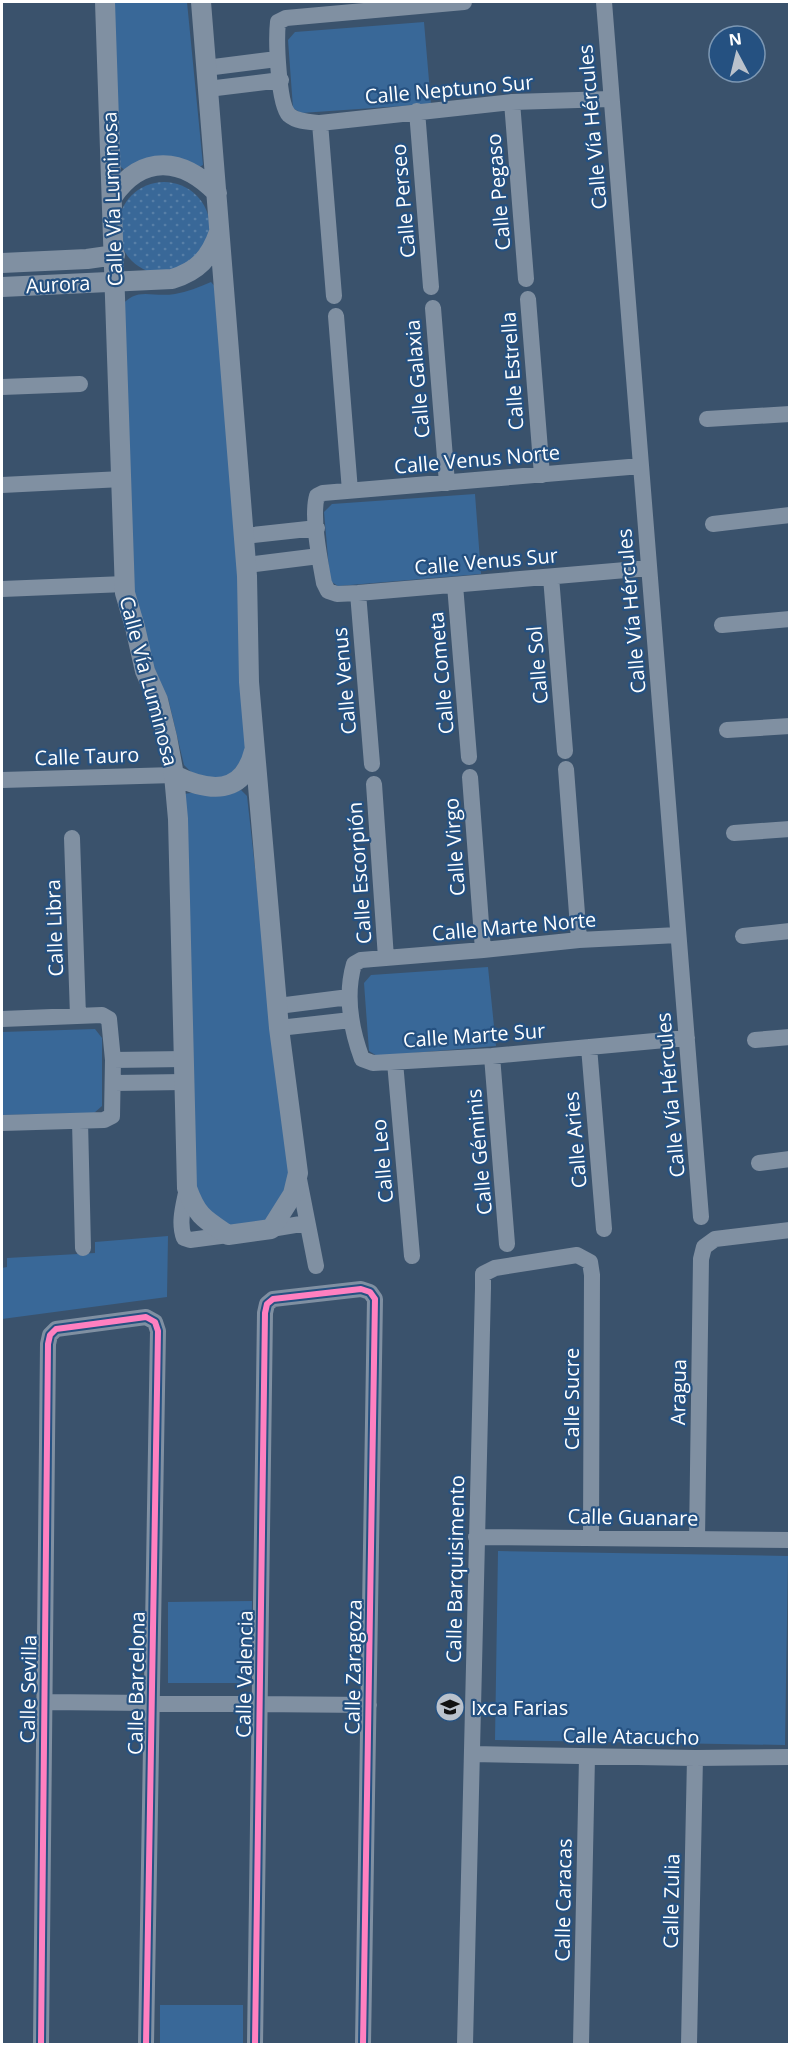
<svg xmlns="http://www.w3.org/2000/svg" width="791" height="2046" font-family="'Open Sans',sans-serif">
<defs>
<pattern id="garden-dots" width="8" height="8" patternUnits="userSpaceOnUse" patternTransform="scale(1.5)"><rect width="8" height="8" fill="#396898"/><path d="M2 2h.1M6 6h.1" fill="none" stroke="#577fa7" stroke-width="1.8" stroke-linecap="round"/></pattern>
</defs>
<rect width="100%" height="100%" fill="#3a526c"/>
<path fill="#396898" d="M113,2H187L203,165L197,168L126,171L117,164Z
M424,22L431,104L301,113L293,108L288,40L295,32Z
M211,282L217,289L238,538L246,756L225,781L192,773L184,765L168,698L147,663L132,593L119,309C136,285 150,298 175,294C187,292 199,287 211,282Z
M475,494L481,574L338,586L330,581L324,512L332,504Z
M241,790L247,796L290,1182L268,1221L225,1226L206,1212L193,1188L185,794C195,791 201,795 210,796C221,797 231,794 241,790Z
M488,967L496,1046L377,1056L369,1051L364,983L371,975Z
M95,1029L102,1038V1106L94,1113L2,1115V1032Z
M168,1236L167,1297L2,1319V1268L7,1267V1258L95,1253V1242Z
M498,1551L788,1556L785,1745L495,1740Z
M252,1601L251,1683H168V1602Z
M160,2005H243V2044H160Z"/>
<path fill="url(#garden-dots)" d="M118 228a46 46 0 1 1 92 0a46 46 0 1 1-92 0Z"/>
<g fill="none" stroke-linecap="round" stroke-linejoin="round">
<path stroke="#8090a2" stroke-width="16" d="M464,2L286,18L278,22C276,39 278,104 289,115C297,122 310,122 320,123L512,102L611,99
M604,2L701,1217
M206,68L277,59
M208,89L281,80
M512,102L526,279
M417,111L431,287
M320,123L334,296
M528,299L542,475
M433,308L447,483
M336,316L350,491
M2,387L80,384
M707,419L790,414
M641,466L323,493L317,496C311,517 320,561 324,583L328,591L337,594L358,593L649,568
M2,485L122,479
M713,524L790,515
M244,536L317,528
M247,565L319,556
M551,577L565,751
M455,585L469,757
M2,589L125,584
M358,593L372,764
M722,625L790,619
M727,730L790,726
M566,769L579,940
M470,777L483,950
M2,780L174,775
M374,784L386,958
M734,833L790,829
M72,838L78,1016
M678,935L579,940L483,950L361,960L354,964C345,995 351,1029 362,1059L373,1063L492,1056L687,1038
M743,936L790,931
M278,1006L349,997
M2,1019L102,1015L109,1019L113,1060L112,1116L104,1120L2,1123
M279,1028L351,1020
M755,1040L790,1037
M589,1047L604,1229
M492,1056L507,1244
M113,1060L184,1059
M395,1062L412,1256
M114,1083L184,1082
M80,1121L83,1248
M759,1163L790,1159
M298,1174L316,1266
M187,1188C184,1204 178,1222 184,1238L190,1240L228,1235
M271,1229L307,1223
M476,1537L790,1540
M697,1539L701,1259L704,1247L715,1239L790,1230
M44,1702L369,1705
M472,1754L695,1758L790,1757
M41,2044L48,1344L50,1335L56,1329L146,1317L155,1322L158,1331L146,2044
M255,2044L265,1313L267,1304L273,1299L361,1289L370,1292L375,1299L363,2044
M465,2044L483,1288V1274L495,1268L577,1255L590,1262L592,1275L591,1537
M581,2044L587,1757
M689,2044L695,1758"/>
<path stroke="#8090a2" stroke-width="20" d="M105,2L125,593L135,627L145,671L158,700L167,737L174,775L178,819L187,1188C197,1216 204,1219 228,1235L271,1229L293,1194L298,1173L279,1028L249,682L247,576L201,2
M113,196C143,153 183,158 217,193
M2,263L87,259L115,255
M2,287L172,279C198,271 210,258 219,232
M174,775C209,792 243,796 254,751"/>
<g stroke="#255181" stroke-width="10">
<path id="cycleway" d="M41,2044L48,1344L50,1335L56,1329L146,1317L155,1322L158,1331L146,2044
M255,2044L265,1313L267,1304L273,1299L361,1289L370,1292L375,1299L363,2044"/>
</g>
<use href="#cycleway" stroke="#ff80c0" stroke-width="6"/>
</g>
<defs>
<g id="school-disc" transform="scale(1.5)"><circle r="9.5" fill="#bac2cc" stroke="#255181"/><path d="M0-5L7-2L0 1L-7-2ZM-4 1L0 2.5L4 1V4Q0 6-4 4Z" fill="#111"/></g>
</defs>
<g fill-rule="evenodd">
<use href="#school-disc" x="450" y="1707"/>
</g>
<g text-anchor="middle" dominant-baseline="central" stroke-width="4.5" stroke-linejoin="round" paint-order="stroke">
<g font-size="20" fill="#fff" stroke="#255181">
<text transform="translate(449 89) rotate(-5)">Calle Neptuno Sur</text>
<text transform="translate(592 127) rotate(-95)">Calle Vía Hércules</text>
<text transform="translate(498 192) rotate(-95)">Calle Pegaso</text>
<text transform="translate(112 199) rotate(-92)">Calle Vía Luminosa</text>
<text transform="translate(403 201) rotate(-95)">Calle Perseo</text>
<text transform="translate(58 284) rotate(-3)">Aurora</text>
<text transform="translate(512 371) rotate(-94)">Calle Estrella</text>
<text transform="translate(417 379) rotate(-95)">Calle Galaxia</text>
<text transform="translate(477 459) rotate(-5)">Calle Venus Norte</text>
<text transform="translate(486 561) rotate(-5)">Calle Venus Sur</text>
<text transform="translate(631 611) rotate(-95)">Calle Vía Hércules</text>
<text transform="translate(537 665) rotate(-95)">Calle Sol</text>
<text transform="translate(441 673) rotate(-95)">Calle Cometa</text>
<text transform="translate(149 681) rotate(75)">Calle Vía Luminosa</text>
<text transform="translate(344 681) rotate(-95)">Calle Venus</text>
<text transform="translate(87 756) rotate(-2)">Calle Tauro</text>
<text transform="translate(454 847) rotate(-94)">Calle Virgo</text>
<text transform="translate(359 873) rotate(-94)">Calle Escorpión</text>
<text transform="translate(514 926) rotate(-5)">Calle Marte Norte</text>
<text transform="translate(54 928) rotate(-92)">Calle Libra</text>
<text transform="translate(474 1035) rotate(-4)">Calle Marte Sur</text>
<text transform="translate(670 1095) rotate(-95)">Calle Vía Hércules</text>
<text transform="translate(575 1140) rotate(-95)">Calle Aries</text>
<text transform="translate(479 1152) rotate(-95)">Calle Géminis</text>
<text transform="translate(382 1161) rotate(-95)">Calle Leo</text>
<text transform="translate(678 1392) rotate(-89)">Aragua</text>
<text transform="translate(571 1399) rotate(-90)">Calle Sucre</text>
<text transform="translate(633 1517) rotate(1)">Calle Guanare</text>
<text transform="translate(455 1569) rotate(-89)">Calle Barquisimento</text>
<text transform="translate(353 1667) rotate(-89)">Calle Zaragoza</text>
<text transform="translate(244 1674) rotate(-89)">Calle Valencia</text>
<text transform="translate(136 1683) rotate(-89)">Calle Barcelona</text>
<text transform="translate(28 1689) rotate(-89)">Calle Sevilla</text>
<text transform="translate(631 1736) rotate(1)">Calle Atacucho</text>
<text transform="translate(563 1900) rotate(-89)">Calle Caracas</text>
<text transform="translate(671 1901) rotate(-89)">Calle Zulia</text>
</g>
<g font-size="20" fill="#fff" stroke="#255181" text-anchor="start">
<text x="471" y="1707">Ixca Farias</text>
</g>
</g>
<rect width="791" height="2046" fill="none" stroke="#ffffff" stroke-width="6"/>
<g transform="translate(737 54) rotate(353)"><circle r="28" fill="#255181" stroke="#7c97b3" stroke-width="1.5"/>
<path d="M0-4.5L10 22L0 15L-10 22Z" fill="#bac2cc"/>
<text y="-9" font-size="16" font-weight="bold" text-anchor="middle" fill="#ffffff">N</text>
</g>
</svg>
